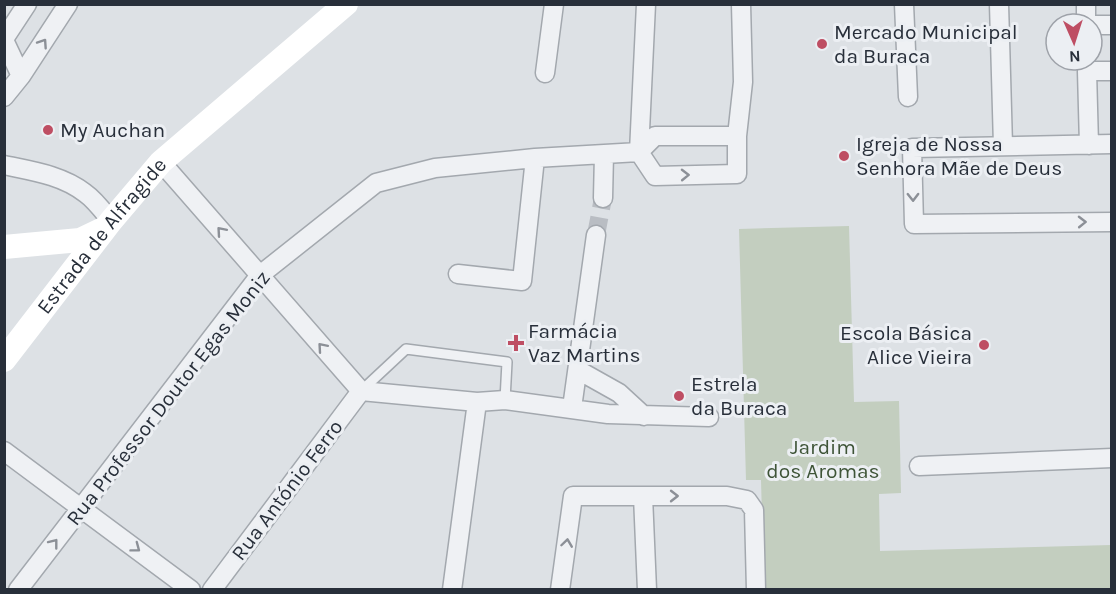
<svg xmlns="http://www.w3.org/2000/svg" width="1116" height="594" font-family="Karla,sans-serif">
<rect width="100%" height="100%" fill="#dde1e5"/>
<path fill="#c3cebf" d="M849,226L854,402L899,401L901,493L879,494L880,551L1111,545V589H764L761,480H746L739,229Z"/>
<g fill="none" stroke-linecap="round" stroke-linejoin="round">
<path stroke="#b9bdc3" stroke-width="18" stroke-dasharray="18 9" stroke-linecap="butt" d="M596,235L603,198"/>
<g stroke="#a3a8ae" stroke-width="12">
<path id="lane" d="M361,391L406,349L507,362L505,400"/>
</g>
<g stroke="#a3a8ae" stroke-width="21">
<path id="street" d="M904,4L908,97
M999,4L1003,146
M1086,4V24
M1092,25H1112
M4,39L27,4
M4,40L21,76L68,4
M545,73L554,4
M4,97L21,76
M737,136L743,82L741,4
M1112,144L912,148L914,224L1112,222
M1089,145L1087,71H1112
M639,152L646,4
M161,162L361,391
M4,165C32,171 62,175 85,193C95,200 103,211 111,221
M603,198L604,154
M458,274L522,281L535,158
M578,370L619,393L644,416
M361,391L477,402L505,400L608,414L709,417
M572,408L596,235
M4,451L191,590
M919,466L1112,458
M643,496L647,590
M18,590L260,275L376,183L435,168L535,158L639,152L655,136H737V174L655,176L639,152
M212,590L361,391
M452,590L477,402
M560,590L573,496H727L747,500L754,510L756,590"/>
</g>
<use href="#lane" stroke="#eff1f4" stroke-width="9"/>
<use href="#street" stroke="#eff1f4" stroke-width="18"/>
<g stroke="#fff" stroke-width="24">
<path d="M4,247L80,240L103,229"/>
<path id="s1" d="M4,360L111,221L161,162L346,4"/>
</g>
</g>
<defs><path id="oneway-chevron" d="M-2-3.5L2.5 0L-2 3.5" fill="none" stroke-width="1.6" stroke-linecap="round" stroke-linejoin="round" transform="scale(1.5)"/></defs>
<g stroke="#8c9097">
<use href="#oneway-chevron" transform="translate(43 43) rotate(-56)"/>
<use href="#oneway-chevron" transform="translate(685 175) rotate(-1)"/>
<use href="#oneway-chevron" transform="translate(913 197) rotate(89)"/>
<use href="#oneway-chevron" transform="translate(1082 222) rotate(-1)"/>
<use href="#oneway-chevron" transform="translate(221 231) rotate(-131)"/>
<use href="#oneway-chevron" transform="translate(322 347) rotate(-131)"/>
<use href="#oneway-chevron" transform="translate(674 496)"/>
<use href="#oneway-chevron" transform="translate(54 543) rotate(-52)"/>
<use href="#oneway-chevron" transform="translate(567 543) rotate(-82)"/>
<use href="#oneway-chevron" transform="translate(136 548) rotate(37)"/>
</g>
<g fill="#be4e63" stroke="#eceff3" stroke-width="2">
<circle cx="822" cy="44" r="6"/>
<circle cx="48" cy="130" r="6"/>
<circle cx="844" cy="156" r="6"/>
<path d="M513 334h6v6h6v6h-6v6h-6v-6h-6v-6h6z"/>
<circle cx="984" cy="345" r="6"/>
<circle cx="679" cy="396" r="6"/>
</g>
<g text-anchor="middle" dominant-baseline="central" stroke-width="6" stroke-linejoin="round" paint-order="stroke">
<g font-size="21" fill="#282f3a" stroke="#eceff3" text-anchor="start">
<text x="834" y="32">Mercado Municipal<tspan x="834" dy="24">da Buraca</tspan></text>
<text x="60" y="130">My Auchan</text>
<text x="856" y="144">Igreja de Nossa<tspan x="856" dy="24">Senhora Mãe de Deus</tspan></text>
<text x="528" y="331">Farmácia<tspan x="528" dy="24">Vaz Martins</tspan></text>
<text x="972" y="333" text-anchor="end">Escola Básica<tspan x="972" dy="24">Alice Vieira</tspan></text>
<text x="691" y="384">Estrela<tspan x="691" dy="24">da Buraca</tspan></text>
</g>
<g font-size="21" fill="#282f3a" stroke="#eceff3">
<text stroke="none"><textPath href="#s1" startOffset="158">Estrada de Alfragide</textPath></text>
<text transform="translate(168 398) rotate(-52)">Rua Professor Doutor Egas Moniz</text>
<text transform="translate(287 490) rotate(-53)">Rua António Ferro</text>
</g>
<g font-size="21" fill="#3e5437" stroke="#eceff3">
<text x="823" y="447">Jardim<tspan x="823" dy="24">dos Aromas</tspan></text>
</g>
</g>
<rect width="1116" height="594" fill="none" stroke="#282f3a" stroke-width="12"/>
<g transform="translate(1074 42) rotate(177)"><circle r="28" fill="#eceff3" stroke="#9ea2a9" stroke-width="1.5"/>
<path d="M0-4.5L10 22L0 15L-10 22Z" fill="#be4e63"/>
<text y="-9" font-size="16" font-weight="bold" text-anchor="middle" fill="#282f3a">N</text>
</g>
</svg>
